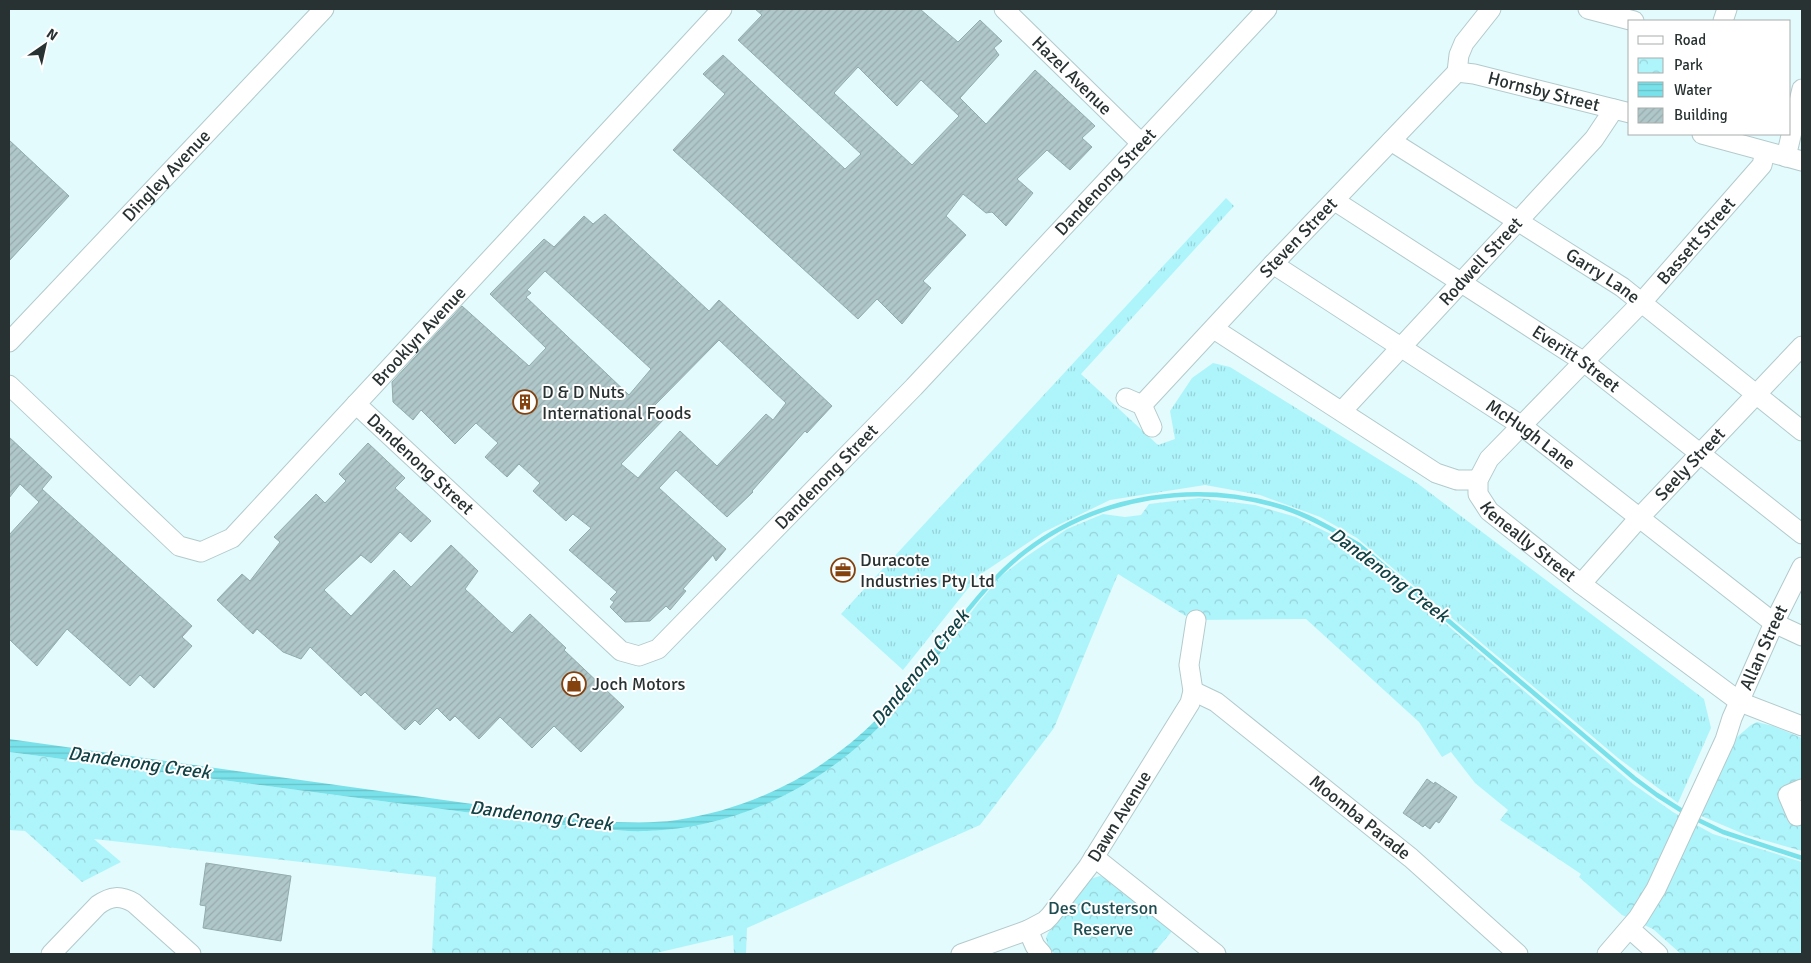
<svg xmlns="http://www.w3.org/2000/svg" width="1811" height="963" font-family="Signika,sans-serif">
<defs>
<pattern id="grass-tufts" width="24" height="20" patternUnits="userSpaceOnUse" patternTransform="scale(1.25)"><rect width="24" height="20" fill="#aef5fb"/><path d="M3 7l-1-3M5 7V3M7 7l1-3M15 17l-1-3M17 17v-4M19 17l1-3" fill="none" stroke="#96d2d8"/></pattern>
<pattern id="park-crowns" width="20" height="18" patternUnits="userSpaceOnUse" patternTransform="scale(1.25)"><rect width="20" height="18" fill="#aef5fb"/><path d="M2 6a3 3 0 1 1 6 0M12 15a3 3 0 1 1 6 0" fill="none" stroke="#96d2d8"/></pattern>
<pattern id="water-rules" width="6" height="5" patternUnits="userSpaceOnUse" patternTransform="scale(1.25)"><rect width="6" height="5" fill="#79e1ea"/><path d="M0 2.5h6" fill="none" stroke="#69c2c9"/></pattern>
<pattern id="building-hatch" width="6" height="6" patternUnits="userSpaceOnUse" patternTransform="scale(1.25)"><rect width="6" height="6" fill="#b0c7c9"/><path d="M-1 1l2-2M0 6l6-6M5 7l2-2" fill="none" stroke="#97abad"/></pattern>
</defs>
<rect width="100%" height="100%" fill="#e3fbfd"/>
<path fill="url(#grass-tufts)" d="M1226,198L1234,206L1081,374L1158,445L1175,439L1170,411L1192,378L1213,363L1230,367L1417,483L1704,699L1711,728L1678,803L1618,758L1357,538L1320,517L1260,495L1205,485L1110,500L1044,532L978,576L903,670L841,614Z"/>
<path fill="url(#park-crowns)" d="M1199,498L1255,505L1296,517L1337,537L1377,565L1633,784L1673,812L1713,834L1802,862V954H1681L1653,929L1622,915L1579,877L1581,874L1500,820L1508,810L1475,783L1451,752L1442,757L1419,722L1306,619L1196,620L1189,618L1118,574L1054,728L980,825L747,928L746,954H734L733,935L652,954H432L436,877L94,839L121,862L82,882L25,831L9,830V752L563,825L617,831H648L709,823L742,813L860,745L902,703L979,602L1001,576L1027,556L1067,529L1103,514L1125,517L1141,515L1149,504Z
M1757,722L1773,726L1802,738V851L1746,835L1699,815L1737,737L1751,725Z
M1100,876L1104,877L1173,930L1153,954H1055L1048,947L1046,938L1048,933L1090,879Z"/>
<path fill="url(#water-rules)" d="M952,624L959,628C934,660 912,695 883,723C820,787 737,828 647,831C619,832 591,828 563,825L9,752V739L593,821C621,822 649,824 677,820C752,809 823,773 877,719C906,691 928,656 952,624Z"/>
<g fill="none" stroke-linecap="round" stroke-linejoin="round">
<path stroke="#79e1ea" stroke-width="4.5" d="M952,631C974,601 997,573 1026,551C1099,495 1199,480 1285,508C1312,517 1336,531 1359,545L1634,778L1657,795L1687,814
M1694,818L1723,832L1802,858"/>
</g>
<path fill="url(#building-hatch)" stroke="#94abac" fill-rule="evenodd" d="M755,9H920L958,42L980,20L1002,41L994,48L999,55L960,98L986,124L1035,70L1095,126L1082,138L1092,147L1070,170L1047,150L1017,179L1033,193L1006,226L992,212L986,213L963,194L946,216L966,235L923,281L931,288L902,324L877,299L858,319L673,150L725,94L703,74L723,55L845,169L861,154L738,40L762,15ZM858,67L897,106L921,80L959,116L912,165L834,93Z
M9,140L69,196L9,261Z
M605,214L709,311L719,300L832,406L807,433L805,431L752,491L753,492L727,517L676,470L659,488L726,549L716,561L713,555L683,589L686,591L670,610L666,606L650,621L625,622L610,607L614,602L610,599L617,592L569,550L591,528L573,514L566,521L533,491L540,483L519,464L507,477L485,457L498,443L476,423L455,444L421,410L413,420L393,402L392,382L462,306L529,366L546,348L490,294L544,239L554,247L584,216L593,224ZM545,271L651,369L629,395L526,297L531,293L527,290ZM719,340L786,403L773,420L766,414L717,466L680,431L638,478L621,464L666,417L654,406Z
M9,437L52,477L42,489L192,626L182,637L192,646L154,688L140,675L130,686L67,629L37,666L9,639V535L39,502L20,484L9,498Z
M368,443L405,478L395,488L431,521L411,542L400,532L371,563L361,555L324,590L351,616L394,570L411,587L451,545L478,571L465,589L512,633L530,614L566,648L564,650L624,707L581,752L554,726L532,748L500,717L479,739L455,716L450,721L437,708L420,725L415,720L405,730L365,692L361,696L310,647L301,659L283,652L257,629L253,634L217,600L242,574L250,581L280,542L274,537L316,494L325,503L346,481L339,474Z
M1427,779L1434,784L1435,782L1457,797L1439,823L1436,821L1430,829L1425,825L1423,827L1403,813Z
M206,863L291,876L281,941L203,928L206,906L200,905Z"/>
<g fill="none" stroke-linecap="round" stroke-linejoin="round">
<g stroke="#b3cacc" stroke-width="21">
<g id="minor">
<path id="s1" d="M1004,9L1141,143"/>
<path d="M1588,9L1634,21"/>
<path d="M1723,21L1727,9"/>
<path id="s2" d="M1457,72L1474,74L1630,113"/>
<path d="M1457,72L1459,55L1464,43L1491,9"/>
<path d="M1702,134L1802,161"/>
<path id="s3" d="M1391,141L1622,287L1802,431"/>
<path id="s4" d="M1765,152L1762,165L1642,302L1489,459L1478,480V494L1489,511L1581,584L1740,702L1802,726"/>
<path d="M1786,157L1802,89"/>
<path id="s5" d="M1335,201L1584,362L1802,534"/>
<path id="s6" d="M1273,264L1522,426L1774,623L1802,636"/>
<path d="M1214,329L1436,473L1457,480H1478"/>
<path id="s7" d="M9,342L324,9"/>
<path id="s8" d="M9,385L179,546L201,552L232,538L722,9"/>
<path d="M1126,398L1142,405L1152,427"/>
<path id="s9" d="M356,404L621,651L639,656L658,649L914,387L1267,9"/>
<path id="s10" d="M1142,405L1273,264L1457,72"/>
<path id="s11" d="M1342,411L1594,139L1614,109"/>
<path id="s12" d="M1581,584L1639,518L1802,346"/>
<path id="s13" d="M1193,691L1216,702L1411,858L1518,954"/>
<path d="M1802,789L1788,795L1797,816L1802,814"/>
<path d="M1094,857L1216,954"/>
<path d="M1630,929L1658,954"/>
<path d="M1028,930L1035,946L1042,954"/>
<path d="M51,954L98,905C111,896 120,895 134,903L191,954"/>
<path id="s14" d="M961,954L1028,930L1045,921L1050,916L1088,867L1190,703L1193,691L1189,665L1196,620"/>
<path id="s15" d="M1607,954L1638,918L1656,889L1725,740L1732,718L1774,623L1802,567"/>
</g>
</g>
<use href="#minor" stroke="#fff" stroke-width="19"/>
</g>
<defs>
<g id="building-ring" transform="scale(1.25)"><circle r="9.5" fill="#fff" stroke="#84420f" stroke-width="1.5"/><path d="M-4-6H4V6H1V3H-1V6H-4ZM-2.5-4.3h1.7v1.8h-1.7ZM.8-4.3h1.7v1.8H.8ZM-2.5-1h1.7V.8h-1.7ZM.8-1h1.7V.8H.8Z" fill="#84420f"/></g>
<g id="office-ring" transform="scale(1.25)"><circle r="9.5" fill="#fff" stroke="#84420f" stroke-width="1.5"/><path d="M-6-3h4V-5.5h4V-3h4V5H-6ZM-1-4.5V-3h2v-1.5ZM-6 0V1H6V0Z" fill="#84420f"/></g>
<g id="shop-ring" transform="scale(1.25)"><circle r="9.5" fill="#fff" stroke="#84420f" stroke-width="1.5"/><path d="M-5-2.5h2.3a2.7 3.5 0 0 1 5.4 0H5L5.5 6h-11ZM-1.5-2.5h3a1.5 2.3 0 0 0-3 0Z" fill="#84420f"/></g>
</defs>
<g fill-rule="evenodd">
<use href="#building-ring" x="525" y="402"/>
<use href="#office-ring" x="843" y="570"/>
<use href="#shop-ring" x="574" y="684"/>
</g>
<g text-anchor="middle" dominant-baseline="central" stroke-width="4" stroke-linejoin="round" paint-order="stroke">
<g font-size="18" fill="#293232" stroke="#fff">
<text stroke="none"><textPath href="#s1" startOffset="95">Hazel Avenue</textPath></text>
<text stroke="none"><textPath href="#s2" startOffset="89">Hornsby Street</textPath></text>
<text stroke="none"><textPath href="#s7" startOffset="229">Dingley Avenue</textPath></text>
<text stroke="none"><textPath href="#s9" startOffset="1048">Dandenong Street</textPath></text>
<text stroke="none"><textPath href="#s10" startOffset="229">Steven Street</textPath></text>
<text transform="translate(1696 241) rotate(-49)">Bassett Street</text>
<text stroke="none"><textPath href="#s11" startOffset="204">Rodwell Street</textPath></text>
<text stroke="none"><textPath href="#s3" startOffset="251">Garry Lane</textPath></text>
<text stroke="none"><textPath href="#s8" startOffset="566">Brooklyn Avenue</textPath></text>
<text stroke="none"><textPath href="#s5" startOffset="288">Everitt Street</textPath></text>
<text stroke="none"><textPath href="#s6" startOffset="309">McHugh Lane</textPath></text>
<text stroke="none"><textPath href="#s9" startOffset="88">Dandenong Street</textPath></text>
<text stroke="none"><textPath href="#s12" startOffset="162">Seely Street</textPath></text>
<text stroke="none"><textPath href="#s9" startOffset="642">Dandenong Street</textPath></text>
<text stroke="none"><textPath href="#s4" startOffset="522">Keneally Street</textPath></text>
<text stroke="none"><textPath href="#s15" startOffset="346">Allan Street</textPath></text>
<text stroke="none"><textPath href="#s14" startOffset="219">Dawn Avenue</textPath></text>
<text stroke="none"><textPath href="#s13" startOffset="210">Moomba Parade</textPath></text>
</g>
<g font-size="18" fill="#293232" stroke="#fff" text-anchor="start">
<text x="542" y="392">D &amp; D Nuts<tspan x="542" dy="21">International Foods</tspan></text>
<text x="860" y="560">Duracote<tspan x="860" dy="21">Industries Pty Ltd</tspan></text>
<text x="592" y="684">Joch Motors</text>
</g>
<g font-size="18" fill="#1f4e52" stroke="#fff">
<text x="1103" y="908">Des Custerson<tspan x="1103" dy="21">Reserve</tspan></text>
</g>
<g font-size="19" font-style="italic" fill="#114246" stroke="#fff">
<text transform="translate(1389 575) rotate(37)">Dandenong Creek</text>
<text transform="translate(920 668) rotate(-51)">Dandenong Creek</text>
<text transform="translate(139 763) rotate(8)">Dandenong Creek</text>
<text transform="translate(541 816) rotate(7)">Dandenong Creek</text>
</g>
</g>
<rect width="1811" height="963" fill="none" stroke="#293232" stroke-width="20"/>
<rect x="1628" y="20" width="162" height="115" fill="#ffffff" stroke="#a9adad"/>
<rect x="1638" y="36" width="25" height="8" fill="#ffffff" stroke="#a9adad"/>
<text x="1674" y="45" font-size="15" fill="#293232">Road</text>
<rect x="1638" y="58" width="25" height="15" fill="url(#park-crowns)" stroke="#a9adad"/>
<text x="1674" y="70" font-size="15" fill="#293232">Park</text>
<rect x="1638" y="82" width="25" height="15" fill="url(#water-rules)" stroke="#a9adad"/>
<text x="1674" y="95" font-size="15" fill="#293232">Water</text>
<rect x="1638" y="108" width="25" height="15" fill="url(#building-hatch)" stroke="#a9adad"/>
<text x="1674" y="120" font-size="15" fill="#293232">Building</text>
<g transform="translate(45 45) rotate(34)" stroke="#ffffff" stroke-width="4" paint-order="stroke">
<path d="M0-4L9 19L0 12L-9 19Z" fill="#293232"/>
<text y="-8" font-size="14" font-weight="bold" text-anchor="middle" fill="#293232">N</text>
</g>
</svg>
